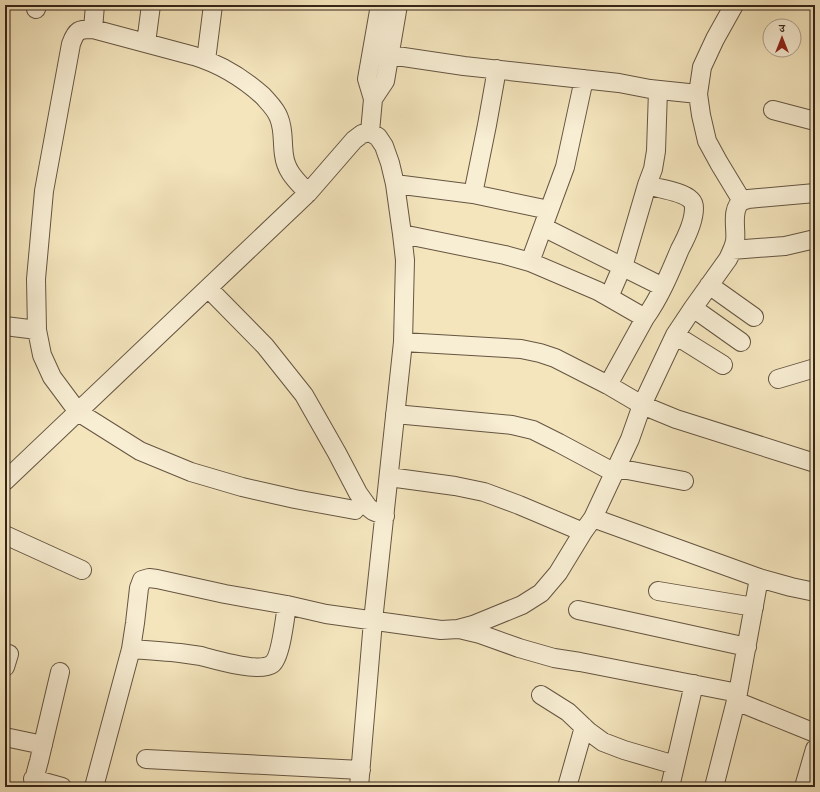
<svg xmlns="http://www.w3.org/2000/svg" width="820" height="792" font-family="'IM FELL French Canon','Noto Serif Devanagari',serif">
<rect width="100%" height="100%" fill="#f4e5bd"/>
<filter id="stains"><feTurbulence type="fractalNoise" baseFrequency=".005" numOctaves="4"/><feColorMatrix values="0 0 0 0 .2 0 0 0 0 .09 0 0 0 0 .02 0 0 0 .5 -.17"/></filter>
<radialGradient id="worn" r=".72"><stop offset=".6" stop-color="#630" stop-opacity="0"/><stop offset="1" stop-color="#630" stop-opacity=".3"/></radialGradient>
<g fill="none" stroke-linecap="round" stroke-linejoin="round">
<g stroke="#655541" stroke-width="20">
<path id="minor" d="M734,5L715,39L702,67L698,94L701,115L707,141L719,163L742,201
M36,9L37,5
M93,29L95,5
M146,43L151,5
M390,55L464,66L619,83L650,89L698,94
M206,60L213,5
M373,99L385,81L398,5
M773,110L815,121
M370,132L373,99L367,79L380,5
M395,184L473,194L549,210
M308,193C297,181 286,172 284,155C282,142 284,130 279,118C276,109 269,103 263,96C243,78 220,64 194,56L93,29C79,29 76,30 71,44L44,191L36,279L37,330L42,355L52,377L78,412L140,451L191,472L242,487L295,499L355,510
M473,194L487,125L497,69
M543,227L663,287
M402,234L505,255L530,262L598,291L645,318
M732,250L785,246L815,239
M530,262L565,167L584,79
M709,285L754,317
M208,288L265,346L304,395L337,453L358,493L368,507L373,511L385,516
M609,297L625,260L647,185L653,169L656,151L658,90
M693,308L741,342
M5,326L37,330
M675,335L723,365
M403,342L521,349L540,353L555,358L608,385L642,405L676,419L815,463
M778,379L815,368
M608,385L645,318C660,297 670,273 680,249C686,238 694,221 694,208C694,206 693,202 691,200C682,191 659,189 647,185
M395,414L512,425L533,430L559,443L615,473
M617,468L684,481
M389,477L455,486L484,492L519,505L583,532
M5,481L308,193L354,140L362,134L370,132L378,137L384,146L390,163L395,184L402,234L405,260L403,342L373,621L359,787
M593,518L759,578L791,587L815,592
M5,535L82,570
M658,591L754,607
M578,610L747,647
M459,629L480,634L519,648L554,658L580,662L738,693
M131,649C147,650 164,651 180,653C187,654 194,655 201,656C216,660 260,673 272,664C281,657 285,617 287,605
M5,667L9,654
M541,695L568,712L588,731L603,742L624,750L675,765
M736,701L815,733
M5,737L43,745
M146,759L361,770
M33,779L62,787
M32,787L39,761L60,672
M94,787L131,649L135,623L139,588L142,580L149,578L157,579L225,594L287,605L326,614L441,630L458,629L473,625L522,605L541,593L558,573L583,532L593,518L630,439L642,405L675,335L693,308L728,259C731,253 734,247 735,241C737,230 730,209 742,201C744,200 746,200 748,199L815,193
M567,787L584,727
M670,787L694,684
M714,787L738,693L759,578
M804,787L815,749"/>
</g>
<use href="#minor" stroke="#f8eed4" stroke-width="18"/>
</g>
<rect width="820" height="792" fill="none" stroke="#f4e5bd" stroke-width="20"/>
<rect x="6" y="6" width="808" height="780" fill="none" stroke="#352518" stroke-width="2"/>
<rect x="10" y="10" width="800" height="772" fill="none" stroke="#352518"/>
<g transform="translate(782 38)"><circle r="19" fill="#f8eed4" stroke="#aa9e89"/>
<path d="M0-3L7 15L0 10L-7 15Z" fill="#8f2418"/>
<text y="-6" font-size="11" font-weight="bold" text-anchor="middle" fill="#352518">उ</text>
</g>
<rect width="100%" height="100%" filter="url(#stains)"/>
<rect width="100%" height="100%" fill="url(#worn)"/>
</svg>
